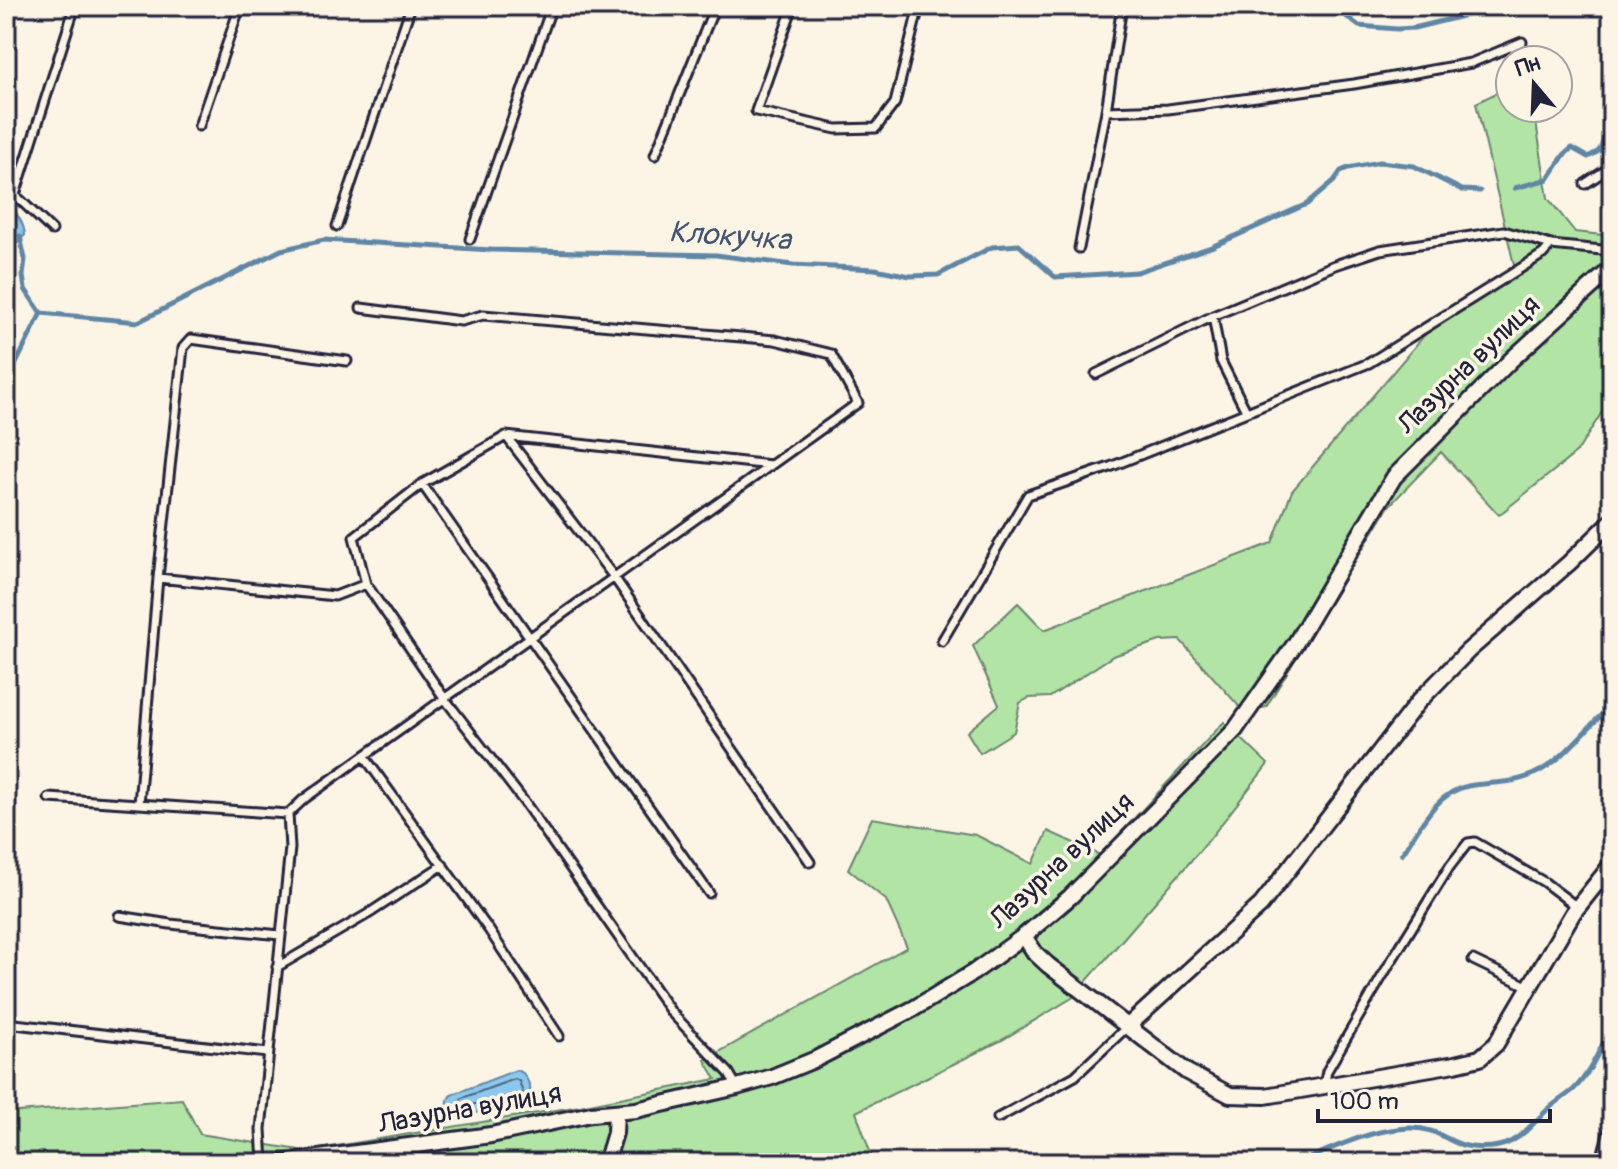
<svg xmlns="http://www.w3.org/2000/svg" width="1618" height="1169" font-family="Pangolin,sans-serif">
<rect width="100%" height="100%" fill="#fcf5e5"/>
<filter id="ink" filterUnits="userSpaceOnUse"><feTurbulence type="fractalNoise" baseFrequency=".0125" numOctaves="2"/><feDisplacementMap in="SourceGraphic" scale="16" xChannelSelector="R" yChannelSelector="G"/><feConvolveMatrix kernelMatrix="1 2 1 2 8 2 1 2 1" color-interpolation-filters="sRGB"/></filter>
<g filter="url(#ink)">
<path fill="#b2e4a5" stroke="#6a8370" stroke-width="2" d="M1510,86V108H1555L1536,122L1548,198L1575,232L1612,236V396L1577,452L1499,515L1441,452L1389,506L1266,707L1244,712L1180,640L1160,641L1113,656L1050,697L1029,698L1020,703L1014,732L980,753L967,732L999,705L973,646L1018,603L1044,630L1272,543L1292,491L1444,312L1515,269L1476,103Z
M1224,722L1268,764L1208,841L1072,998L1002,1040L856,1112L874,1163H6V1113L182,1099L200,1134L306,1151L580,1106L716,1079L705,1060L907,947L886,900L848,869L872,818L976,835L1033,864L1048,831L1100,855Z"/>
<path fill="#8bc8eb" stroke="#6186a5" stroke-width="2" d="M6,205C16,209 24,224 25,235L16,244L6,243Z
M516,1070L523,1073C529,1081 534,1094 527,1102L475,1113H451C447,1107 446,1100 451,1095Z"/>
<g fill="none" stroke-linecap="round" stroke-linejoin="round">
<path stroke="#4c6481" stroke-width="2" d="M515,1079L519,1081L523,1093L520,1097L462,1106L458,1104L462,1098Z"/>
<path stroke="#6186a5" stroke-width="5" d="M1341,6L1346,16L1359,26L1397,29L1414,28L1479,12L1529,6
M1515,188L1548,179L1564,155L1572,148L1588,157L1599,151C1608,135 1605,117 1612,101
M20,236L25,259L23,276L25,289L41,313L138,322L281,250L324,240L492,250L716,255L793,265L875,269L910,276L938,275L992,247L1019,245L1055,277L1137,272L1211,247L1307,204L1334,181L1341,171L1348,168L1380,162L1414,166L1462,190L1480,191
M6,384L41,313
M1402,854C1419,829 1436,792 1468,786C1490,782 1514,784 1534,774C1566,759 1586,727 1612,705
M1298,1163C1335,1147 1368,1130 1409,1128C1440,1127 1448,1145 1472,1147C1510,1151 1521,1136 1545,1112C1554,1103 1565,1097 1574,1089C1591,1073 1601,1046 1612,1026"/>
<g stroke="#22223b" stroke-width="13">
<path id="lane" d="M793,6L756,111L836,129L876,128L895,103L919,6
M1106,111L1168,109L1354,84L1471,63L1522,42
M199,126L240,6
M655,155L715,6
M1585,184L1612,166
M6,190L15,195L52,230
M15,195L75,6
M337,226L411,6
M470,239L552,6
M1079,248L1106,111L1122,6
M1213,316L1221,361L1246,411
M1096,374L1213,316L1335,265L1380,250L1504,231L1551,245L1612,251
M506,436L614,577L810,862
M422,484L709,893
M158,578L335,596L366,584
M942,641L1028,495L1110,467L1369,363L1521,268L1543,254L1551,245
M364,756L489,930L559,1036
M49,798L288,814
M139,804L158,578L183,348L191,339L347,361
M119,916L170,924L280,935
M1473,960L1529,987
M277,967L368,914L443,865
M6,1023L268,1053
M1324,1086L1327,1071L1390,963L1450,866L1468,843L1475,842L1544,882L1577,907
M737,1087L729,1073L671,1012L525,803L445,699L366,584L354,537L422,484L506,436L771,465
M998,1118L1075,1076L1127,1027
M263,1163L261,1129L290,848L288,814L304,799L364,756L858,403L831,354L775,340L483,315L461,321L361,308"/>
</g>
<g stroke="#22223b" stroke-width="20">
<path id="street" d="M1024,936L1035,953L1048,965L1187,1072L1230,1095L1265,1096L1455,1064L1480,1058L1496,1044L1573,913L1612,864
M1127,1027L1261,905L1418,702L1468,651L1569,563L1612,521
M282,1163L491,1135L591,1114L636,1110L737,1087L772,1077L816,1059L913,1009L974,972L1024,936L1070,897L1235,730L1295,644L1394,477L1512,359L1612,268
M606,1163L615,1133L616,1112
M1604,1163L1612,1132"/>
</g>
<use href="#lane" stroke="#fcf5e5" stroke-width="7"/>
<use href="#street" stroke="#fcf5e5" stroke-width="14"/>
</g>
</g>
<g text-anchor="middle" dominant-baseline="central" stroke-width="7" stroke-linejoin="round" paint-order="stroke">
<g font-size="28" fill="#22223b" stroke="#fcf5e5">
<text transform="translate(1469 365) rotate(-44)">Лазурна вулиця</text>
<text transform="translate(1062 861) rotate(-43)">Лазурна вулиця</text>
<text transform="translate(470 1109) rotate(-10)">Лазурна вулиця</text>
</g>
<g font-size="30" font-style="italic" fill="#425470" stroke="#fcf5e5">
<text transform="translate(730 236) rotate(4)">Клокучка</text>
</g>
</g>
<rect width="1618" height="1169" fill="none" stroke="#fcf5e5" stroke-width="32"/>
<rect x="16" y="16" width="1586" height="1137" fill="none" stroke="#22223b" stroke-width="3" filter="url(#ink)"/>
<g transform="translate(1534 84) rotate(341)"><circle r="38" fill="#fcf5e5" stroke="#a5a1a1" stroke-width="2"/>
<path d="M0-6L14 30L0 20L-14 30Z" fill="#22223b"/>
<text y="-12" font-size="22" font-weight="bold" text-anchor="middle" fill="#22223b">Пн</text>
</g>
<path d="M1318 1109v12h232v-12" fill="none" stroke="#22223b" stroke-width="4"/>
<text x="1330" y="1109" font-size="24" fill="#22223b" stroke="#fcf5e5" stroke-width="6" paint-order="stroke">100 m</text>
</svg>
